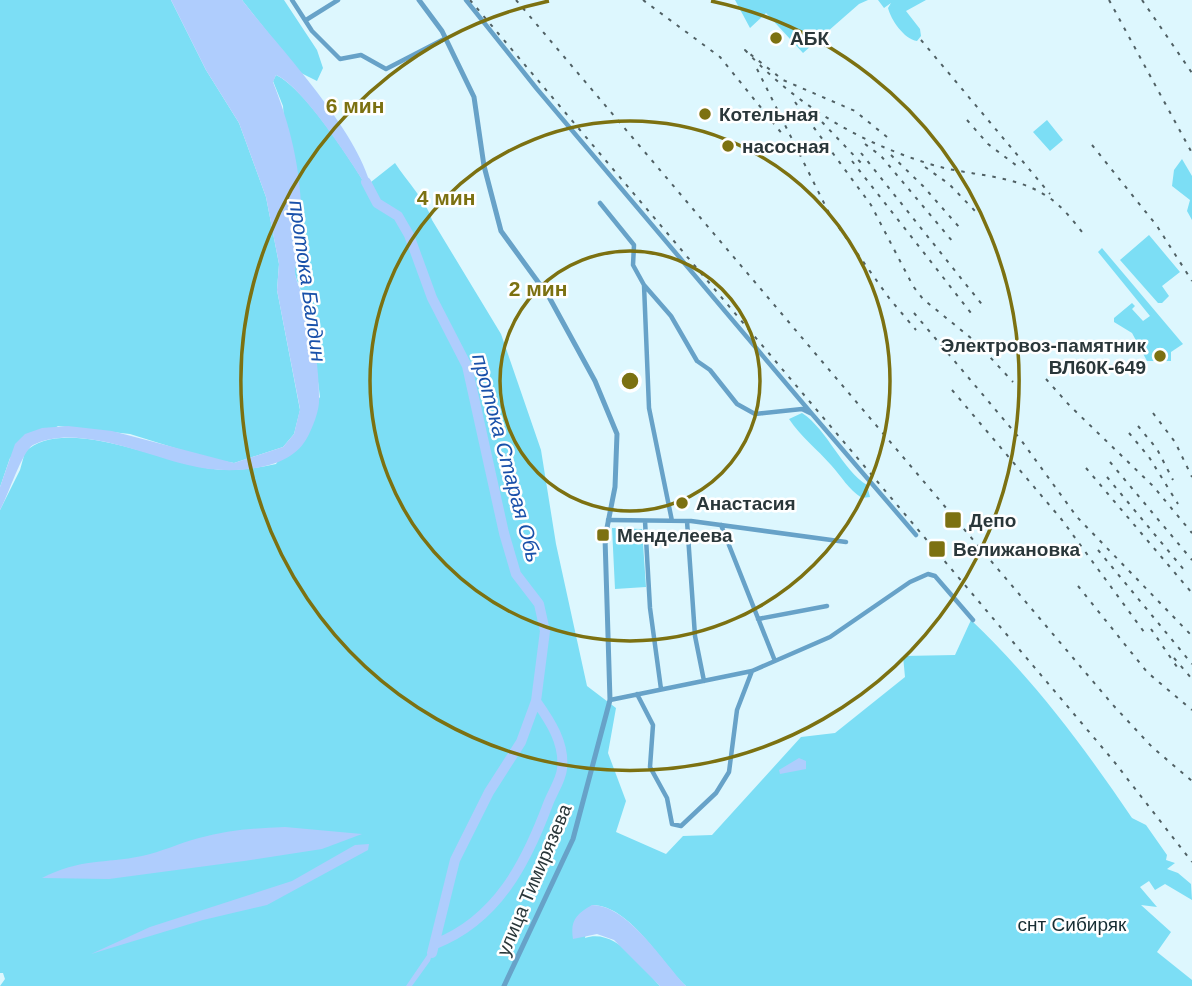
<svg xmlns="http://www.w3.org/2000/svg" width="1192" height="986" font-family="Arial,sans-serif">
<rect width="100%" height="100%" fill="#ddf7fe"/>
<path fill="#7cdef5" d="M0,0H171L206,70L239,123L266,197L279,264L277,290L300,410L294,434L283,447L234,463L207,458L130,434L58,426L10,458L0,487Z
M242,0H284L317,50L323,68L317,81L299,72Z
M735,0H868L859,4L803,53L766,13L750,28Z
M878,0H926L906,11L920,29L921,36L917,41C904,39 891,20 888,8L891,3L884,8Z
M276,75C306,89 354,165 372,195L371,182L395,163C407,182 426,200 432,220L501,334L541,450L556,544L587,686L616,708L608,753L626,801L616,832L666,854L683,836L712,835L801,737L835,733L905,677L903,656L955,655L971,620C1033,679 1084,747 1132,818L1146,825L1167,855L1166,860L1175,863L1167,869L1178,873L1191,884L1192,900L1165,884L1155,890L1149,881L1140,887L1157,907L1141,905L1171,932L1157,952L1192,980V986H686C661,963 630,905 592,905L585,938C616,928 641,966 660,986H0L5,979L3,973H0V510L20,470L25,452C62,415 161,461 206,468C230,472 252,469 276,464L320,397L309,312L295,275L283,106L273,81Z
M1047,120L1063,140L1050,151L1033,132Z
M1182,159L1192,176V220L1187,211L1190,200L1172,186L1174,170Z
M1149,235L1180,272L1162,286L1169,296L1162,303H1158L1120,260Z
M1102,248L1183,344L1171,352V361H1147L1132,333L1114,322V318L1132,303L1135,306L1132,309L1143,321L1150,316L1098,252Z
M802,413C827,429 843,471 867,485L870,497L862,498C848,489 842,477 831,465C817,449 801,437 789,419Z
M612,528L642,529L646,587L615,589Z"/>
<path fill="#afcdfd" d="M171,0H242C280,49 366,138 373,197C356,169 304,87 276,75L273,82C294,136 302,177 302,236C302,248 295,260 295,272C296,285 306,299 309,312C314,337 319,371 319,396C320,408 315,421 310,432C301,453 284,462 261,467C237,472 212,471 188,465C145,455 76,423 33,445C22,451 8,496 0,510V487L15,444L25,434L42,428L68,426L112,431L234,463L283,447L294,434L300,409L277,290L279,264L266,197L239,123L206,70Z
M799,758L806,761V769L780,774L779,770Z
M285,827L362,834L322,849L244,861L109,879L42,878C81,858 104,864 142,856C161,852 180,843 199,838C228,830 256,828 285,827Z
M369,844L368,850L267,905L203,920L91,954L150,927L292,881L355,845Z
M592,905C628,905 663,962 686,986H660L614,940L597,934L573,939C570,921 576,914 592,905Z
M436,942L430,961L412,986H406Z"/>
<g fill="none" stroke-linecap="round" stroke-linejoin="round">
<path stroke="#afcdfd" stroke-width="10" d="M366,182L377,203L398,216L409,235L432,298L467,366L504,533L516,574L539,604L545,631L536,701L521,742L489,792L455,860L432,953
M435,944C497,920 526,863 548,804C552,793 561,780 562,769C565,743 550,721 536,701"/>
<path stroke="#67a2c8" stroke-width="4.5" d="M292,0L312,31L340,59L361,55L386,69L446,38
M466,0L537,89L812,414
M306,20L338,0
M600,203L634,245L633,265L644,285L649,408L672,521
M644,285L671,316L697,361L710,370L737,404L755,414L802,409L812,414L916,535
M608,520L691,521L846,542
M645,521L650,608L661,689
M687,521L695,636L704,681
M721,525L775,661
M758,619L827,606
M637,694L653,725L650,767L667,798L672,824L681,826L716,793L729,772L737,710L752,671
M610,700L752,671L830,637L910,582L928,574L935,576L973,620"/>
<path stroke="#67a2c8" stroke-width="5" d="M419,0L442,31L474,97L484,166L501,231L549,297L595,381L617,434L615,487L605,538L610,700L573,839L504,986"/>
<path stroke="#506064" stroke-width="2" stroke-dasharray="3.5 7" stroke-linecap="butt" d="M470,0L1112,759L1192,862
M516,0L1113,705L1152,747L1192,781
M643,0L720,57L783,135
M1109,0L1192,153
M1142,0L1192,73
M921,40L1050,194
M757,69L830,215L889,298L916,330
M795,102L871,205L913,286L923,299L977,343L1013,382
M967,120L988,144L1021,169
M822,122L863,165
M887,137L855,111L783,80L745,50C799,107 858,142 933,165C970,176 1012,174 1045,195C1062,205 1074,222 1086,237
M865,144L881,156L953,242
M1092,145L1157,226L1192,281
M861,153L984,307
M891,155L923,186L959,227
M852,161L971,313
M925,167L949,184L977,213
M914,313L1021,440L1077,517L1192,636
M1046,379L1070,406L1153,486L1192,533
M952,390L1062,520L1147,636
M1153,413L1175,442L1192,477
M1138,426L1157,449L1173,480
M1129,433L1149,457L1178,504
M1110,462L1192,560
M1086,468L1192,593
M1107,477L1185,571
M1098,550L1192,664
M1078,586L1147,672L1192,710
M1151,629L1177,667
M1174,658L1192,679"/>
</g>
<g fill="none" stroke="#7c7111" stroke-width="3.5">
<circle cx="630" cy="381" r="130"/>
<circle cx="630" cy="381" r="260"/>
<path d="M711 1A389 389 0 1 1 549 1"/>
</g>
<g fill="#7c7111" stroke="#fff" stroke-width="2.5">
<circle cx="776" cy="38" r="7"/>
<circle cx="705" cy="114" r="7"/>
<circle cx="728" cy="146" r="7"/>
<circle cx="1160" cy="356" r="7"/>
<circle cx="682" cy="503" r="7"/>
<rect x="944" y="511" width="18" height="18" rx="3.5"/>
<rect x="596" y="528" width="14" height="14" rx="3.5"/>
<rect x="928" y="540" width="18" height="18" rx="3.5"/>
</g>
<g text-anchor="middle" dominant-baseline="central" stroke-width="5" stroke-linejoin="round" paint-order="stroke">
<g font-size="19" font-weight="bold" fill="#2a373a" stroke="#fff" text-anchor="start">
<text x="790" y="38">АБК</text>
<text x="719" y="114">Котельная</text>
<text x="742" y="146">насосная</text>
<text x="1146" y="345" text-anchor="end">Электровоз-памятник<tspan x="1146" dy="22">ВЛ60К-649</tspan></text>
<text x="696" y="503">Анастасия</text>
<text x="969" y="520">Депо</text>
<text x="617" y="535">Менделеева</text>
<text x="953" y="549">Велижановка</text>
</g>
<g font-size="19" fill="#2a373a" stroke="#fff">
<text transform="translate(534 880) rotate(-67)">улица Тимирязева</text>
</g>
<g font-size="19" fill="#172e34" stroke="#fff">
<text x="1072" y="924">снт Сибиряк</text>
</g>
<g font-size="21" font-style="italic" fill="#1951aa" stroke="#fff">
<text transform="translate(308 281) rotate(82)">протока Балдин</text>
<text transform="translate(507 458) rotate(75)">протока Старая Обь</text>
</g>
</g>
<circle cx="630" cy="381" r="10" fill="#7c7111" stroke="#fff" stroke-width="3.5"/>
<g font-size="21" text-anchor="middle" font-weight="bold" fill="#7c7111" stroke="#fff" stroke-width="5" stroke-linejoin="round" paint-order="stroke">
<text x="355" y="113">6 мин</text>
<text x="446" y="205">4 мин</text>
<text x="538" y="296">2 мин</text>
</g>
</svg>
